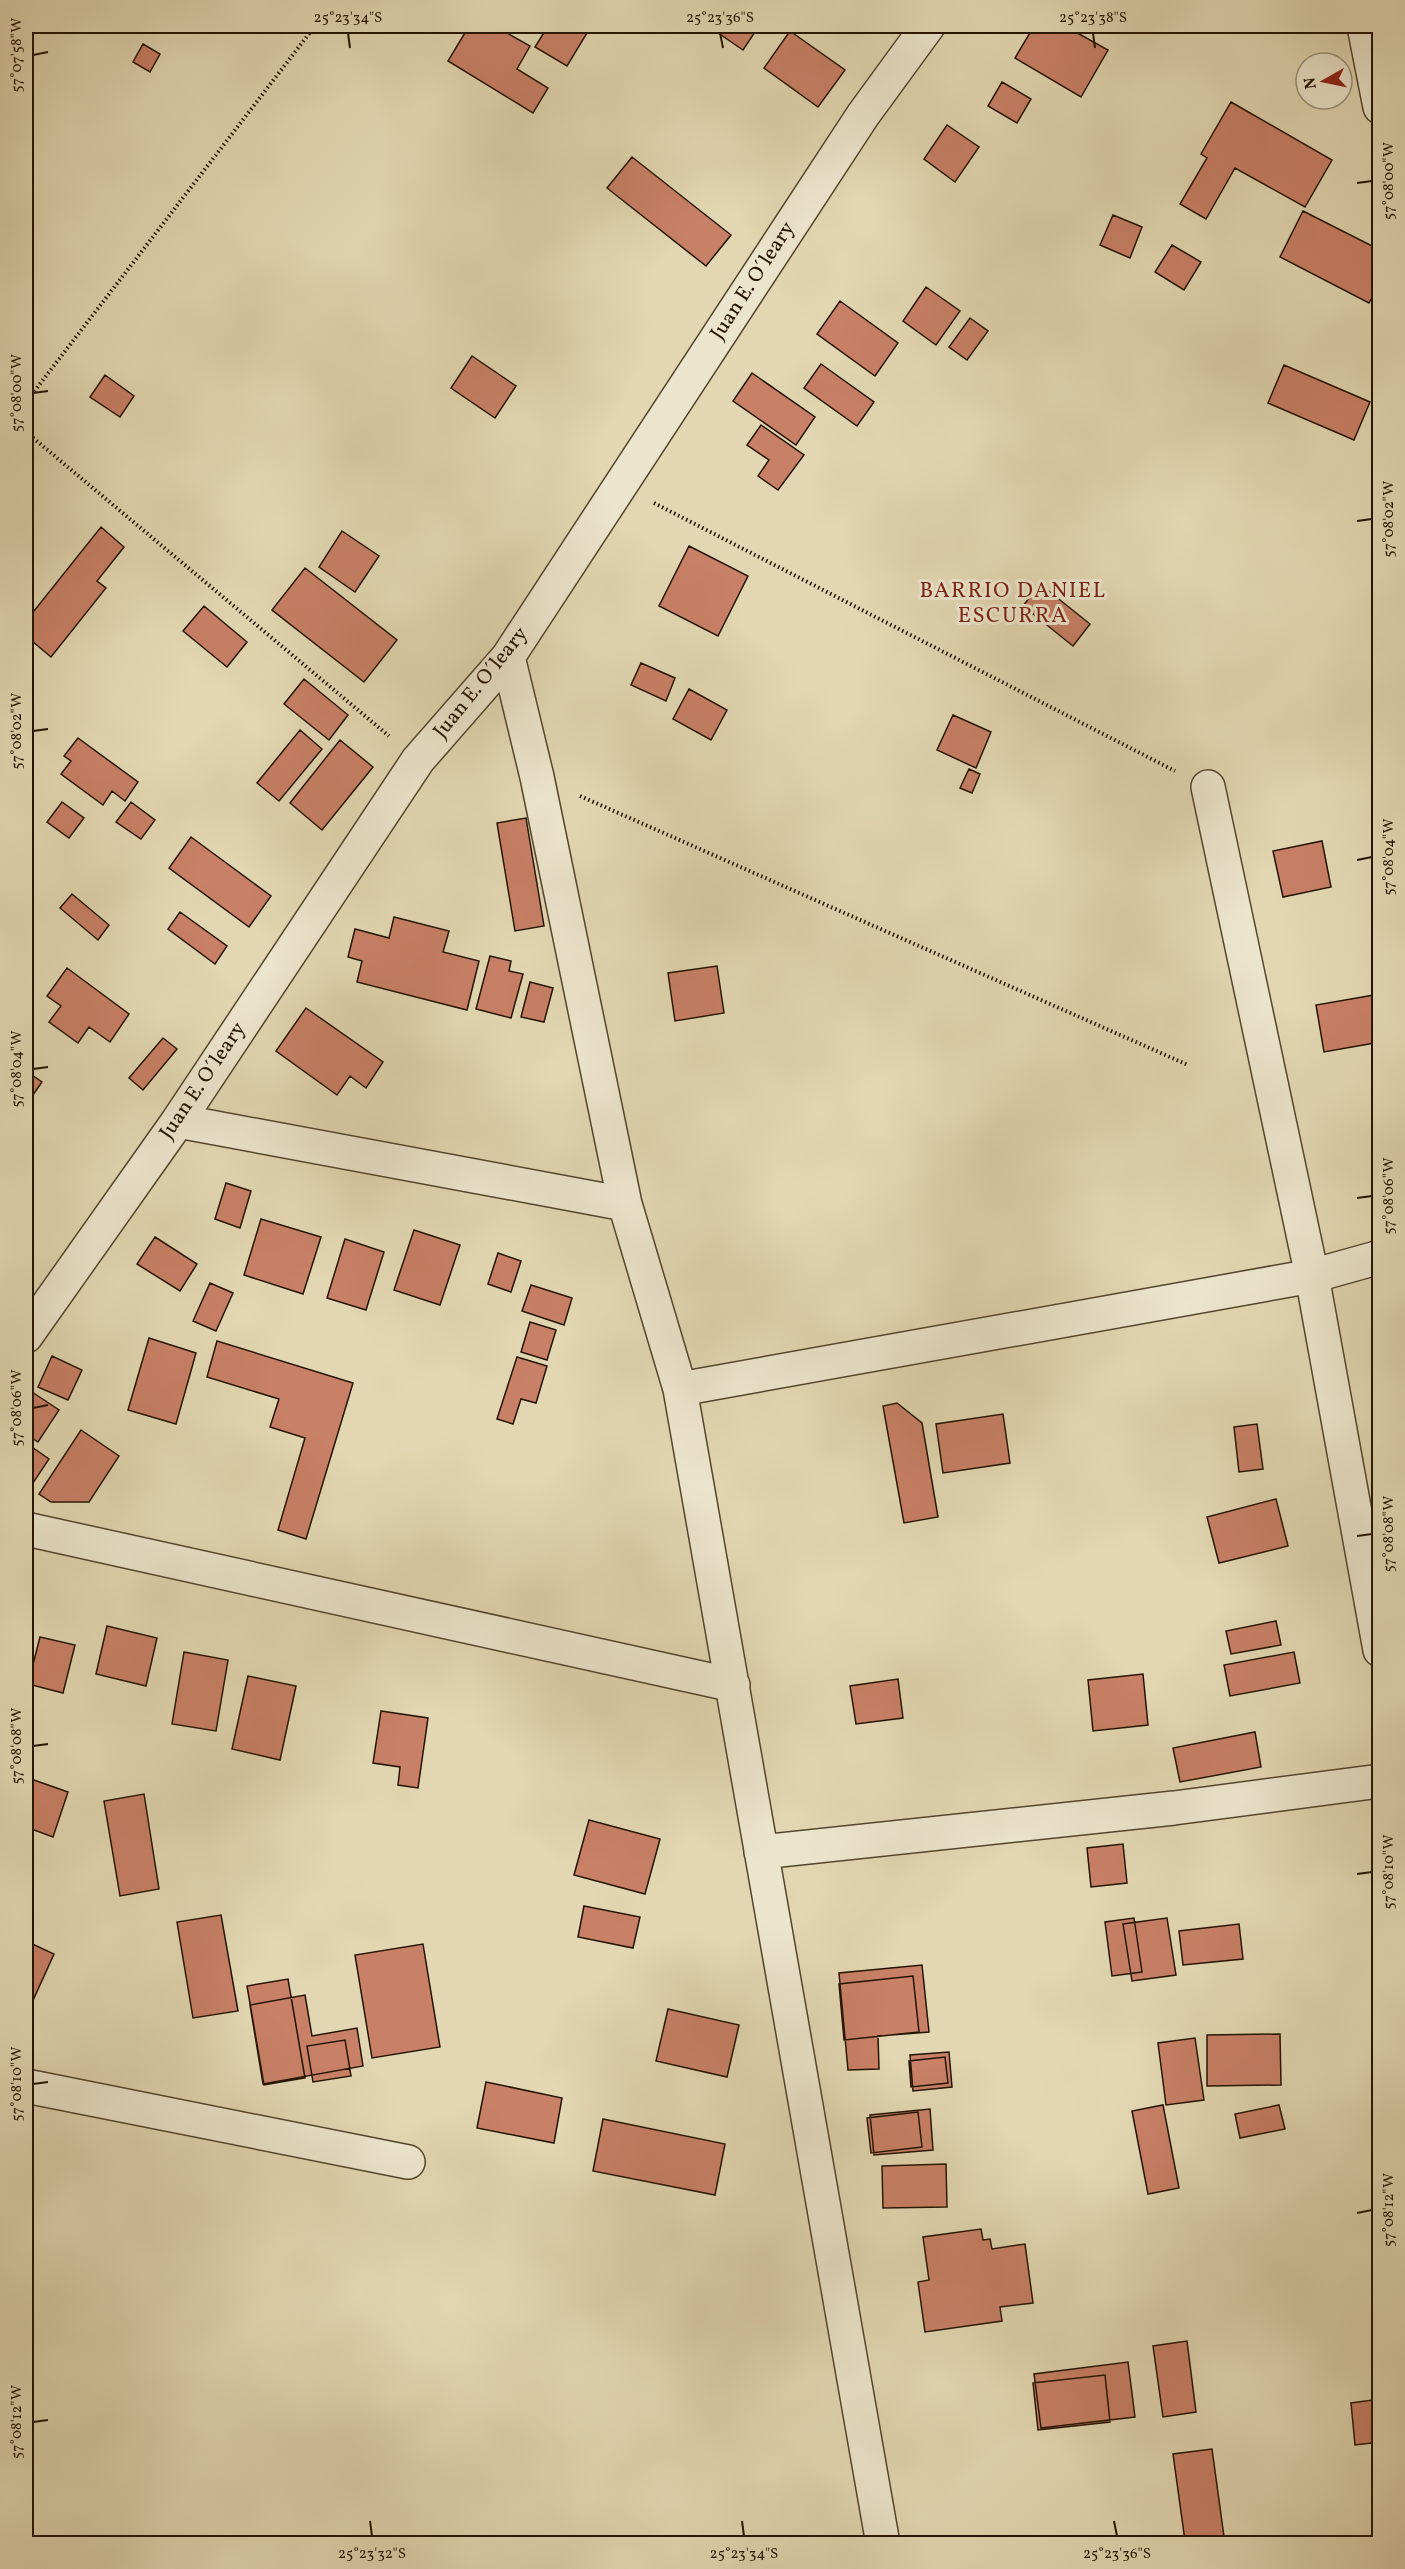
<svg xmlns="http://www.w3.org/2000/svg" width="1405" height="2569" font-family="Vollkorn,serif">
<rect width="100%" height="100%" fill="#e2d7b2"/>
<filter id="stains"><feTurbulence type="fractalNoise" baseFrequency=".00333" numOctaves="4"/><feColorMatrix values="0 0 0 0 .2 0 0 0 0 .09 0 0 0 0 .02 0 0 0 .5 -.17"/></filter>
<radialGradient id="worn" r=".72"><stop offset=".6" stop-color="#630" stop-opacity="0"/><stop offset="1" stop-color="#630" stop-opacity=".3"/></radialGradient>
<path fill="#c88066" stroke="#231300" stroke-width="1.5" d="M469,26H512L507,33L530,46L517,69L548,88L533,113L448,61Z
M548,26H574L587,33L567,66L535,47Z
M708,26H759L743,50Z
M1034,26H1065L1108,50L1081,97L1015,58Z
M790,31L845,70L818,107L764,68Z
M143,44L160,54L150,72L133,62Z
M1002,82L1031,99L1017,123L988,106Z
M1231,102L1332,160L1305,207L1235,168L1206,219L1180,204L1207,158L1201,154Z
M947,125L979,147L955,182L924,159Z
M632,157L731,235L706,266L607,188Z
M1303,211L1380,250V283L1369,303L1280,257Z
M1113,215L1142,227L1130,258L1100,245Z
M1172,245L1201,262L1184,290L1155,272Z
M926,287L960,311L936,345L903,321Z
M840,301L898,343L875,376L817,334Z
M970,318L988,331L967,360L949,347Z
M472,356L516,386L495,418L451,388Z
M821,364L874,402L857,426L804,388Z
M1284,365L1370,402L1354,440L1268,403Z
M752,373L815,417L796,445L733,401Z
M105,375L134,396L120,417L90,397Z
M761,425L804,455L778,490L758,476L769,460L747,445Z
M101,527L124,547L97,581L106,588L51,657L26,636V621Z
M342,531L379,556L355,592L319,567Z
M689,546L748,576L718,636L659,606Z
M305,568L397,640L364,682L272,610Z
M1040,584L1090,624L1073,646L1023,606Z
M204,606L247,642L227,667L183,631Z
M641,663L675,678L666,701L631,685Z
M304,679L348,715L329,740L284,704Z
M689,689L727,710L711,740L673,719Z
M953,715L991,732L976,768L937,750Z
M300,730L322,749L279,801L257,783Z
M78,738L138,782L125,801L112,791L103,805L61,774L71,761L64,756Z
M340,740L373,767L322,830L290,803Z
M969,769L980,774L972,793L960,788Z
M62,802L84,818L69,838L47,822Z
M131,802L155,820L141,839L116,822Z
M526,818L544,926L515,931L497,823Z
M191,837L271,896L249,927L169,868Z
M1322,841L1331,887L1283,897L1273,851Z
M72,894L109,925L98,940L60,908Z
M180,912L227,946L215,964L168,929Z
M394,917L449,931L443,952L479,961L467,1010L357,982L362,961L348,957L355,929L389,938Z
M490,956L511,961L509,971L523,974L511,1018L476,1009Z
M717,966L724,1013L675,1021L668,973Z
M67,968L129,1014L110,1042L89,1027L78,1043L49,1022L61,1006L47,996Z
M530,982L553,988L544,1022L521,1017Z
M1380,994V1042L1324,1052L1316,1005Z
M306,1008L383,1062L366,1088L350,1076L337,1095L276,1051Z
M163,1038L177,1049L143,1090L129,1078Z
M26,1071L42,1082L26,1105Z
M226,1183L251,1191L240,1228L215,1219Z
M261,1219L321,1237L303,1294L244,1275Z
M414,1230L460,1245L440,1305L394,1290Z
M155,1237L197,1264L180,1291L137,1264Z
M345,1239L384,1252L366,1310L327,1298Z
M498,1253L521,1261L511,1292L488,1284Z
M210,1283L233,1293L216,1331L193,1321Z
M531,1285L572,1298L564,1325L522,1311Z
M530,1322L556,1330L547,1360L521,1352Z
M149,1338L196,1353L176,1424L128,1410Z
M217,1341L353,1383L306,1539L278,1530L305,1438L270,1427L279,1399L207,1377Z
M52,1356L82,1370L68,1400L38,1387Z
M517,1357L547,1366L536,1403L521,1399L513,1424L497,1419Z
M32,1392L59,1410L38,1442L26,1434V1402Z
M897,1403L922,1423L938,1517L904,1523L883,1406Z
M1003,1414L1010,1463L943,1473L936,1424Z
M1257,1424L1263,1469L1239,1472L1234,1427Z
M81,1430L119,1456L89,1502H51L39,1494Z
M26,1443L49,1459L33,1483L26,1477Z
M1276,1499L1288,1546L1219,1563L1207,1517Z
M1276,1621L1281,1645L1231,1654L1226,1631Z
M107,1626L157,1638L146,1686L96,1674Z
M40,1637L75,1645L63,1693L28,1684Z
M184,1652L228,1660L216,1731L172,1724Z
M1294,1652L1300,1683L1230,1696L1224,1665Z
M1143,1674L1148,1725L1093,1731L1088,1680Z
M248,1676L296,1686L280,1760L232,1749Z
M898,1679L903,1718L856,1724L850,1686Z
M381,1711L428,1718L418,1788L398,1785L400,1767L373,1763Z
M1255,1732L1261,1767L1180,1782L1173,1748Z
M31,1779L68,1792L53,1837L26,1827V1795Z
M144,1794L159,1889L120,1896L104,1801Z
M589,1820L660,1839L645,1894L574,1875Z
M1123,1844L1127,1883L1091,1887L1087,1848Z
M584,1906L640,1917L633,1948L578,1937Z
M221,1915L238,2011L193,2018L177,1922Z
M1134,1918L1142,1972L1112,1976L1105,1922Z
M1167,1918L1176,1975L1132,1981L1123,1924Z
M1239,1924L1243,1959L1183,1965L1179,1931Z
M26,1941L54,1954L30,2007L26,2005Z
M423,1944L440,2047L372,2058L355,1955Z
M922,1965L929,2032L878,2036L879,2069L848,2070L839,1973Z
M913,1976L919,2032L844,2040L839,1984Z
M288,1979L305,2078L264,2085L247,1986Z
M305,1995L312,2036L357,2028L363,2066L263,2084L250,2005Z
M668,2009L739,2025L727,2077L656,2061Z
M1280,2034L1281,2085L1207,2086V2035Z
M1195,2038L1204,2100L1166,2105L1158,2043Z
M345,2040L351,2076L313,2082L307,2046Z
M949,2052L952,2087L913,2091L910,2055Z
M945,2057L948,2083L911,2087L909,2061Z
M486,2082L562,2098L554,2143L477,2128Z
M1163,2105L1179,2188L1148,2194L1132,2111Z
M1279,2105L1285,2129L1240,2138L1235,2114Z
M930,2109L933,2150L874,2155L870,2115Z
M918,2112L922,2147L871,2153L867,2118Z
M603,2119L725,2144L715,2195L593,2171Z
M946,2164L947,2207L883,2208L882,2166Z
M981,2229L983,2240L990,2239L992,2249L1025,2244L1033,2303L1000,2307L1002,2321L925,2332L918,2282L929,2280L923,2237Z
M1187,2341L1196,2412L1163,2417L1153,2346Z
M1128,2362L1135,2417L1041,2428L1034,2374Z
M1105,2375L1110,2422L1038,2430L1033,2383Z
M1380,2399V2442L1355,2445L1351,2403Z
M1212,2449L1225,2544H1172L1185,2541L1173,2454Z"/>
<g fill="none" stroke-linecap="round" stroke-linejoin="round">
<g stroke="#53442c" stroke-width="36">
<path id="minor" d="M1364,26L1380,107
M508,657L537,777L625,1204L680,1389L883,2544
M1208,787L1312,1276L1380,1650
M178,1121L625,1204
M26,1336L178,1121L418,760L508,657L863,115L928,26
M680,1389L1312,1276L1380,1257
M26,1529L733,1685
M761,1852L1174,1808L1380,1781
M26,2086L408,2162"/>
</g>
<path stroke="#231300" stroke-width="4" stroke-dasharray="1.5 3" stroke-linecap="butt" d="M26,402L315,26
M26,432L389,736
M654,503L1175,771
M580,796L1188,1065"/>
<use href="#minor" stroke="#ece5cd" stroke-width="33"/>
</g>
<path fill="none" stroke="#231300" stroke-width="2" d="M348,33L350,48M720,33L723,48M1093,33L1095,48M33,55L48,52M1357,183L1372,181M33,393L48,391M1357,521L1372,519M33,731L48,729M1357,860L1372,857M33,1069L48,1067M1357,1198L1372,1196M33,1408L48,1405M1357,1536L1372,1534M33,1746L48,1744M1357,1874L1372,1872M33,2084L48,2082M1357,2213L1372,2210M33,2422L48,2420M370,2521L372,2536M742,2521L744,2536M1114,2521L1117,2536"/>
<g text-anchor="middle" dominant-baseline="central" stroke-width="6" stroke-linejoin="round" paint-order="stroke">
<g font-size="21" fill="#231300" stroke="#ece5cd">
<text transform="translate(753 281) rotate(-57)">Juan E. O´leary</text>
<text transform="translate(481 683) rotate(-51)">Juan E. O´leary</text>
<text transform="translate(203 1081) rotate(-56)">Juan E. O´leary</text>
</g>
<g font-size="22" letter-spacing="1.5" fill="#7a1f14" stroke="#ece5cd">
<text x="1013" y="591">BARRIO DANIEL<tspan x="1013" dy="25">ESCURRA</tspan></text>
</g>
</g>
<rect width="1405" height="2569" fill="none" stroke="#e2d7b2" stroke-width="66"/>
<g transform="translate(1324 81) rotate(261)"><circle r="28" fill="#ece5cd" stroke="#9c917b" stroke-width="1.5"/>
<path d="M0-4.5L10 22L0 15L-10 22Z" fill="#8f2418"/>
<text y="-9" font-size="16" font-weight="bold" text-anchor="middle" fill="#231300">N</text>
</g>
<rect x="33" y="33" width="1339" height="2503" fill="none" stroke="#231300" stroke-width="2"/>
<g font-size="15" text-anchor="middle" fill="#231300">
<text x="348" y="22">25°23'34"S</text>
<text x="720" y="22">25°23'36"S</text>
<text x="1093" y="22">25°23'38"S</text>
<text transform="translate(16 55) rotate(-90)" y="5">57°07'58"W</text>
<text transform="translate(1388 181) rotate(-90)" y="5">57°08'00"W</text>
<text transform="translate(16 393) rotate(-90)" y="5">57°08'00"W</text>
<text transform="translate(1388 519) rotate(-90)" y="5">57°08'02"W</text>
<text transform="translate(16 731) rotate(-90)" y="5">57°08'02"W</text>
<text transform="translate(1388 857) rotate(-90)" y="5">57°08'04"W</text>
<text transform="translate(16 1069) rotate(-90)" y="5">57°08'04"W</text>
<text transform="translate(1388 1196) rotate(-90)" y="5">57°08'06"W</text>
<text transform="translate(16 1408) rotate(-90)" y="5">57°08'06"W</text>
<text transform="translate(1388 1534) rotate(-90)" y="5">57°08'08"W</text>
<text transform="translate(16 1746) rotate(-90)" y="5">57°08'08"W</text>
<text transform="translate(1388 1872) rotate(-90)" y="5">57°08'10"W</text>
<text transform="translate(16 2084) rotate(-90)" y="5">57°08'10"W</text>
<text transform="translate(1388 2210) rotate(-90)" y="5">57°08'12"W</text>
<text transform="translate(16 2422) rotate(-90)" y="5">57°08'12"W</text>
<text x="372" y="2558">25°23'32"S</text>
<text x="744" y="2558">25°23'34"S</text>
<text x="1117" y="2558">25°23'36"S</text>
</g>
<rect width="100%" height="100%" filter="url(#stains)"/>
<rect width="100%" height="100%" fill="url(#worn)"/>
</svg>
